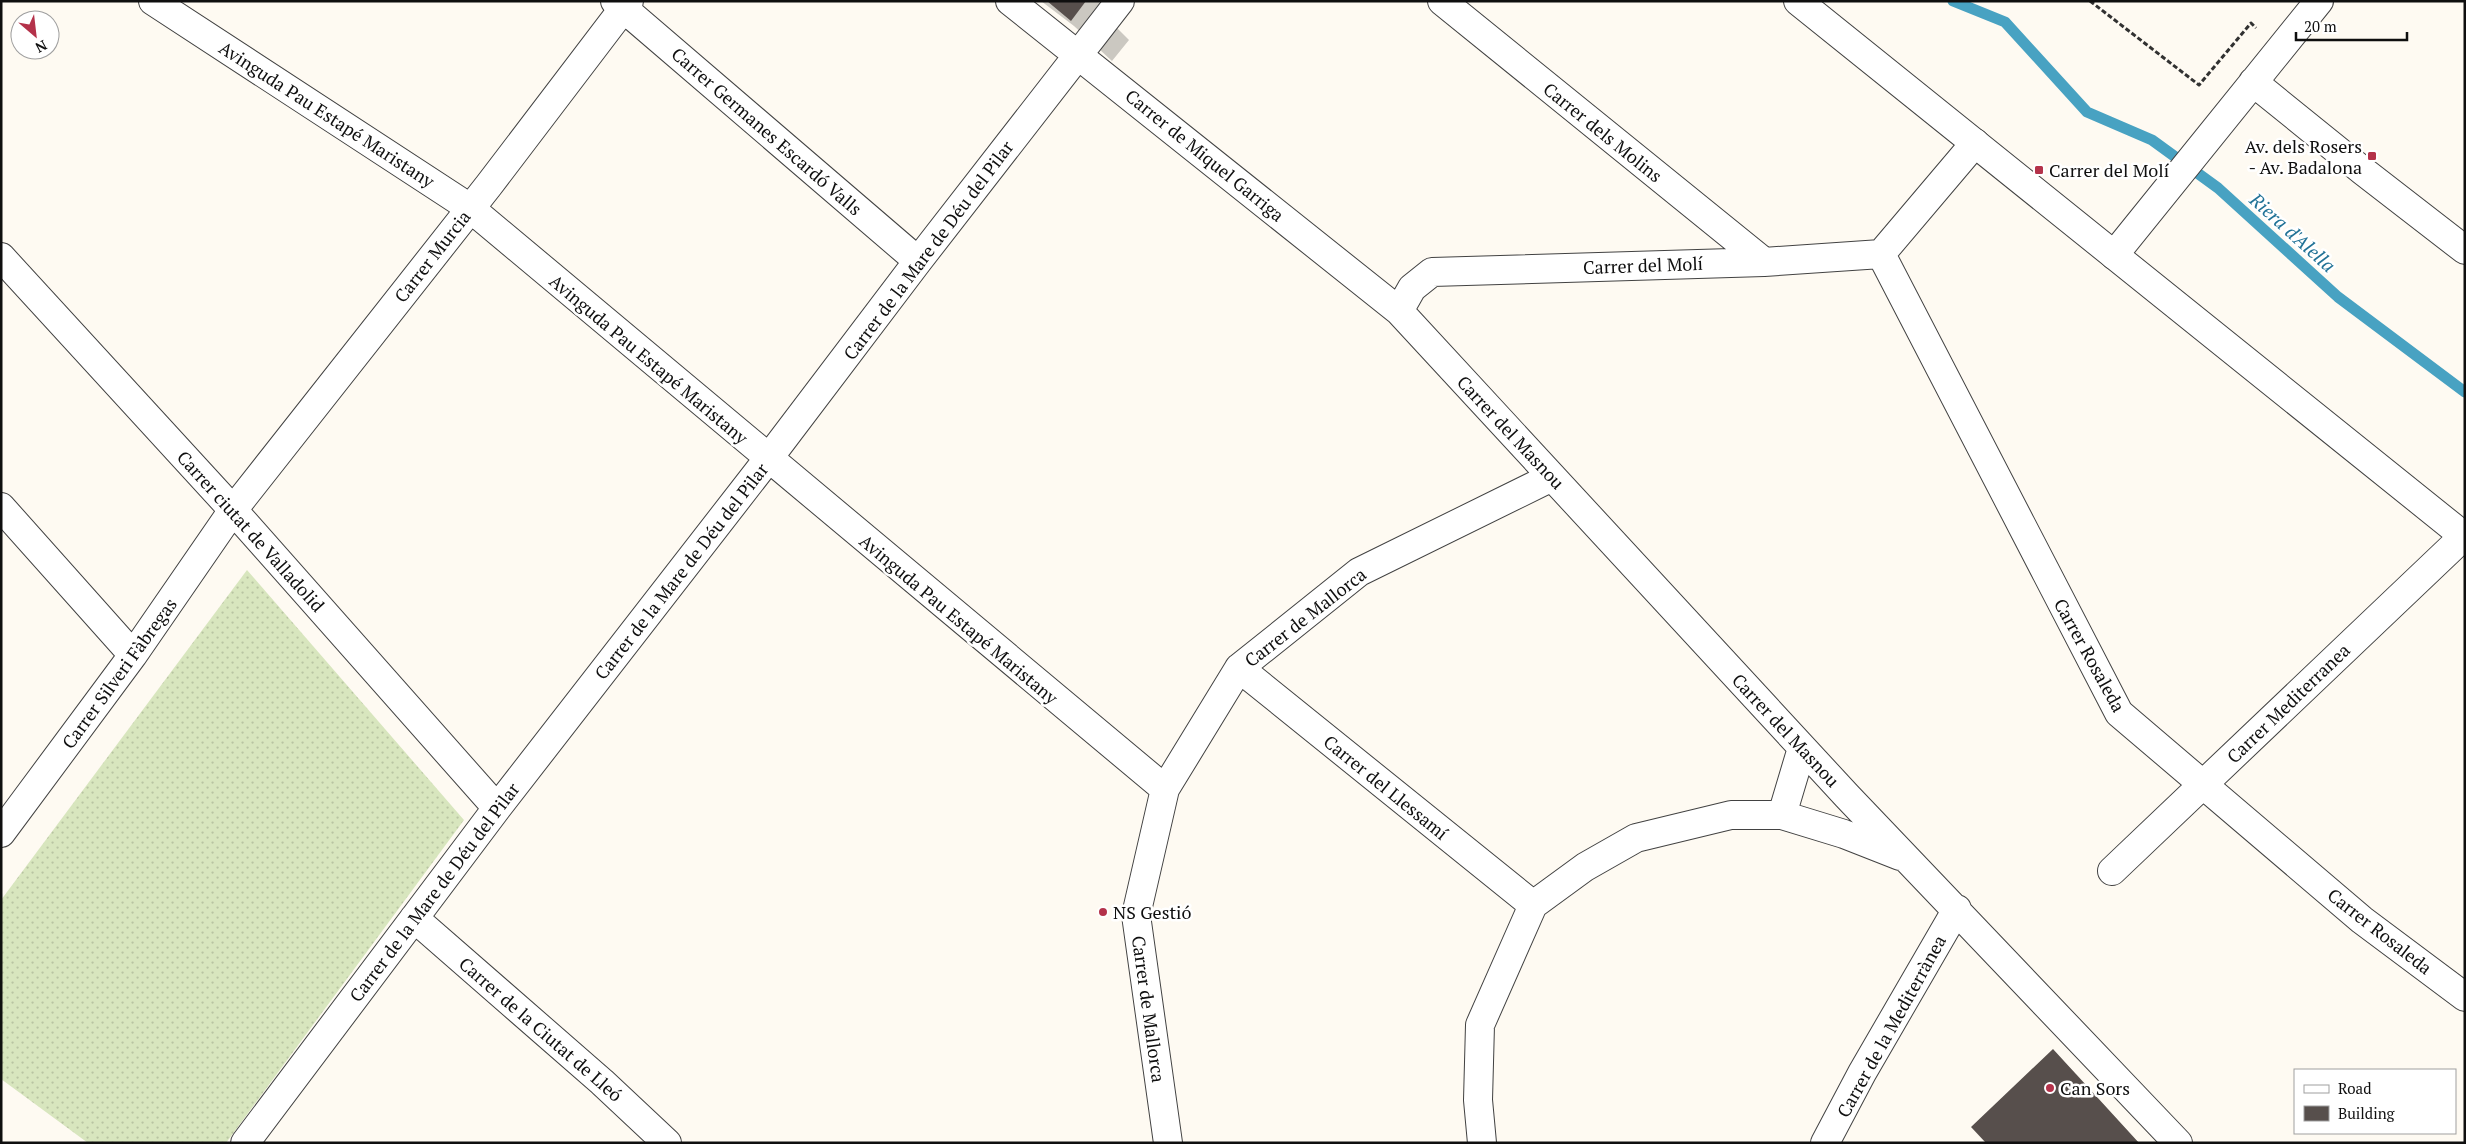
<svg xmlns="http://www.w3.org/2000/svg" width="2466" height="1144" font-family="'PT Serif',serif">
<defs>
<pattern id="garden-dots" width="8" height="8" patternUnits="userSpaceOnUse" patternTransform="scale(1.25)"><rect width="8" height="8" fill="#d8e6be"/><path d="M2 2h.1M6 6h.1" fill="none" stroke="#b8c4a2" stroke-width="1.8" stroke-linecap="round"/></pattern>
</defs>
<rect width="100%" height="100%" fill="#fefaf2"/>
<path fill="url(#garden-dots)" d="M247,570L464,820L226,1143H88L1,1079V900Z"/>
<path fill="#0003" d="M1041,1H1129L1112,23L1129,40L1112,61L1074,26Z
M2053,1051L2077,1075L2139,1143H1987Z"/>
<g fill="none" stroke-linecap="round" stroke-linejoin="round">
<path stroke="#48a2c2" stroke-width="11" d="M1953,1L2005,22L2087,112L2152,140L2218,188L2338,297L2465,392"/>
</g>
<path fill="#574f4c" d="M1047,1H1086L1071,21Z
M2053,1049L2139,1143H1986L1971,1127Z"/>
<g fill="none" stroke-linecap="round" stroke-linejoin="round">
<g stroke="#424242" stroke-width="30">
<path id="minor" d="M153,1L470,208L1165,789
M615,1L918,261
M1010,1L1399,311L1847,796L2178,1143
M1442,1L1764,262
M2253,82L2363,171L2465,250
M1881,254L2119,713L2362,920L2465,997
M2114,255L2319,1
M1,257L233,510L497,808
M1399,311L1412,288L1432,272L1764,262L1881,254L1975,143
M1,507L133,655
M1239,668L1533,905
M1782,815L1802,748
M1,833L133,655L233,510L489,185L629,1
M2112,871L2464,536
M414,918L602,1082L667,1143
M245,1143L497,808L768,459L918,261L1120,1
M1168,1143L1136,915L1165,789L1239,668L1359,572L1552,477
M1482,1143L1478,1100L1480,1025L1533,905L1585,867L1636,838L1731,815H1782L1844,834L1900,856
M1825,1143L1862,1073L1957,909"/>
</g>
<g stroke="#424242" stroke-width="30">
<path id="tertiary" d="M1798,1L2465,537"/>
</g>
<path stroke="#313131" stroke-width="3" stroke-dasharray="5 2.5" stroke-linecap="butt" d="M2090,1L2199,85L2251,23L2256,28"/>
<use href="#minor" stroke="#fff" stroke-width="28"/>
<use href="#tertiary" stroke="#fff" stroke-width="28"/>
</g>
<g fill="#b4324a" stroke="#fff" stroke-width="2">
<rect x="2367" y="151" width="10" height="10" rx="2.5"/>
<rect x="2034" y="165" width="10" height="10" rx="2.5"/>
<circle cx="1103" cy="912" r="5"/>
<circle cx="2050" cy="1088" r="5"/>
</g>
<g text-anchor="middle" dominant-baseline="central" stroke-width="5" stroke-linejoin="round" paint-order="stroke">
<g font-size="18" fill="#0f0f0f" stroke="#fff">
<text transform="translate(327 114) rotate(33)">Avinguda Pau Estapé Maristany</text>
<text transform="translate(767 131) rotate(41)">Carrer Germanes Escardó Valls</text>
<text transform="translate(1603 132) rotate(39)">Carrer dels Molins</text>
<text transform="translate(1205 155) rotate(39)">Carrer de Miquel Garriga</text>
<text transform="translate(928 250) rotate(-53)">Carrer de la Mare de Déu del Pilar</text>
<text transform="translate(432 256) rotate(-52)">Carrer Murcia</text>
<text transform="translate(1643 265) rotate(-2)">Carrer del Molí</text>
<text transform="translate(649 359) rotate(40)">Avinguda Pau Estapé Maristany</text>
<text transform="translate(1511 432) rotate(47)">Carrer del Masnou</text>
<text transform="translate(251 531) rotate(48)">Carrer ciutat de Valladolid</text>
<text transform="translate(681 571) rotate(-52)">Carrer de la Mare de Déu del Pilar</text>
<text transform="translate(1305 617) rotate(-38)">Carrer de Mallorca</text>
<text transform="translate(959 619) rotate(40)">Avinguda Pau Estapé Maristany</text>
<text transform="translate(2090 655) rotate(61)">Carrer Rosaleda</text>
<text transform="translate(119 673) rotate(-54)">Carrer Silveri Fàbregas</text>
<text transform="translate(2288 703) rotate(-44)">Carrer Mediterranea</text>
<text transform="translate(1786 730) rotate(47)">Carrer del Masnou</text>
<text transform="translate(1386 787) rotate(39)">Carrer del Llessamí</text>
<text transform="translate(434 892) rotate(-53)">Carrer de la Mare de Déu del Pilar</text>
<text transform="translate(2380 931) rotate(38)">Carrer Rosaleda</text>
<text transform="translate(1149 1009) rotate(82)">Carrer de Mallorca</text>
<text transform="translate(1891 1026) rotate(-61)">Carrer de la Mediterrànea</text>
<text transform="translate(541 1029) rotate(41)">Carrer de la Ciutat de Lleó</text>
</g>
<g font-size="18" fill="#0f0f0f" stroke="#fff" text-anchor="start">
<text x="2362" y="146" text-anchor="end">Av. dels Rosers<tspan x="2362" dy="21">- Av. Badalona</tspan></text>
<text x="2049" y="170">Carrer del Molí</text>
<text x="1113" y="912">NS Gestió</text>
<text x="2060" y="1088">Can Sors</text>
</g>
<g font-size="19" font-style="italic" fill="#227397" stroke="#fff">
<text transform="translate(2293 232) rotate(42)">Riera d'Alella</text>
</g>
</g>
<rect width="2466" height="1144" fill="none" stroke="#0f0f0f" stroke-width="5"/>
<rect x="2294" y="1069" width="162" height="65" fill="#ffffff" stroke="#9f9f9f"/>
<rect x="2304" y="1085" width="25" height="8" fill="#ffffff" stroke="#9f9f9f"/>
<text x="2338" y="1094" font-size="15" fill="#0f0f0f">Road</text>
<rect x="2304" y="1106" width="25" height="15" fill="#574f4c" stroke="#9f9f9f"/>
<text x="2338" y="1119" font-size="15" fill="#0f0f0f">Building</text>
<g transform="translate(35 35) rotate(152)"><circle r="24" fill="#ffffff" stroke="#9f9f9f"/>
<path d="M0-4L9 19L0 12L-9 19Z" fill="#b4324a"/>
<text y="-8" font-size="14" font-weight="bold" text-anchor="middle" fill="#0f0f0f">N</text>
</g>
<path d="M2296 32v8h111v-8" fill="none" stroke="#0f0f0f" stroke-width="2.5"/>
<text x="2304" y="32" font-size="15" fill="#0f0f0f" stroke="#ffffff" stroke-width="4" paint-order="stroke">20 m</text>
</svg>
